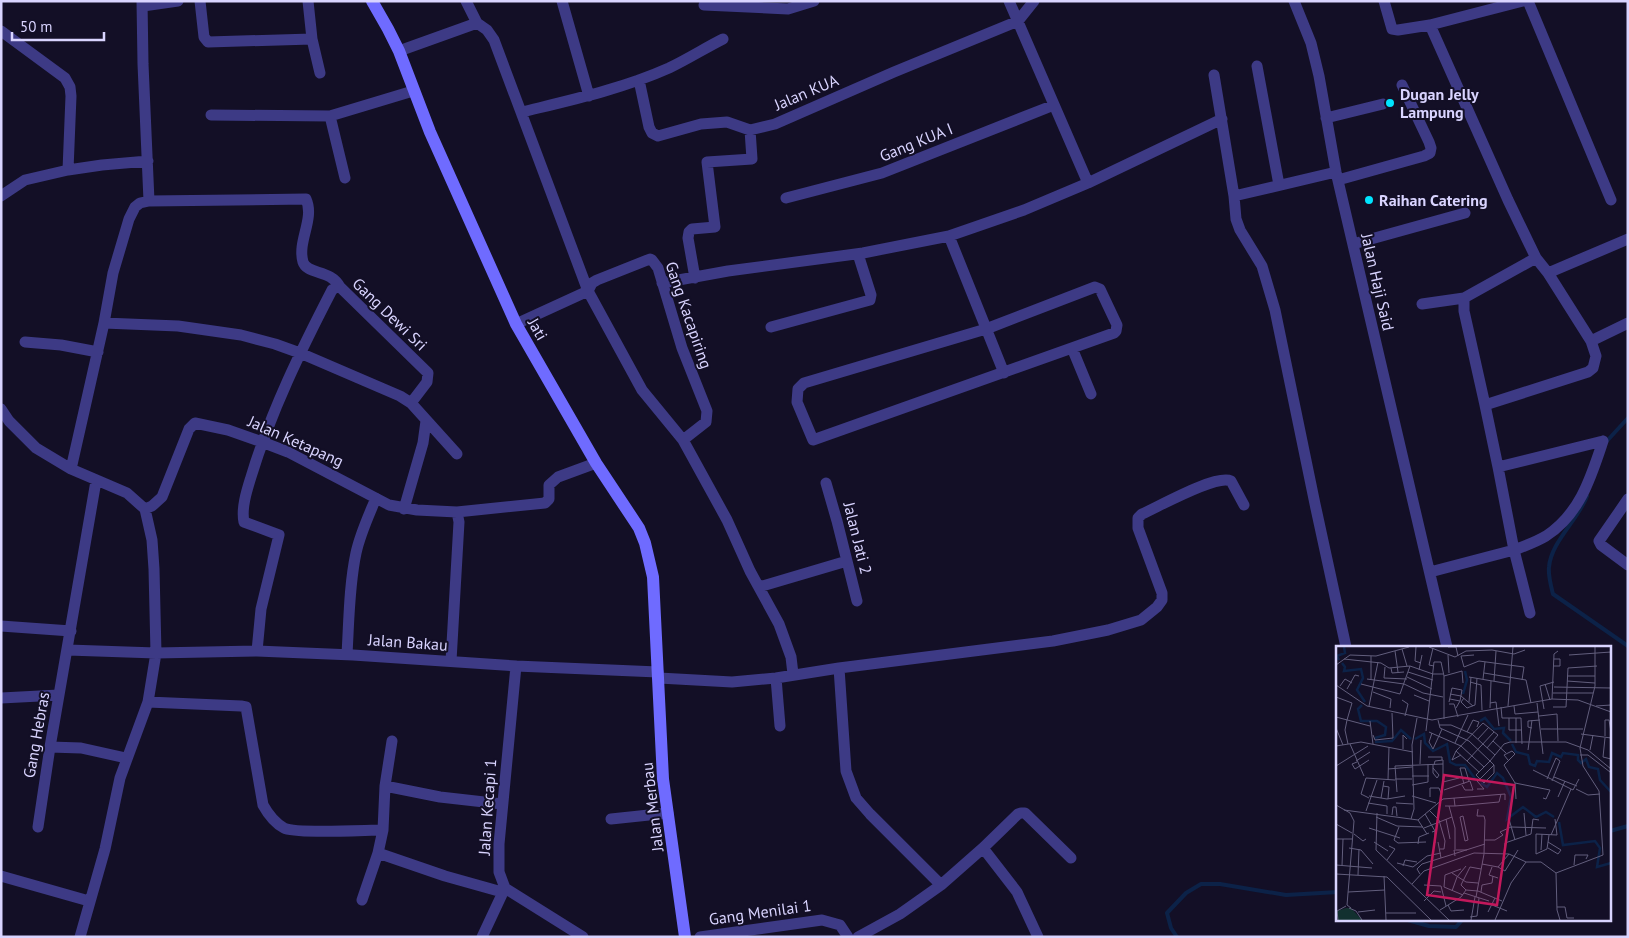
<svg xmlns="http://www.w3.org/2000/svg" width="1629" height="938" font-family="'PT Sans',sans-serif">
<rect width="100%" height="100%" fill="#130f26"/>
<g fill="none" stroke-linecap="round" stroke-linejoin="round">
<path stroke="#0c2248" stroke-width="4" d="M1606,442L1628,418
M1587,496C1578,520 1551,542 1549,567C1548,576 1551,586 1553,594L1628,646
M1610,831L1628,826
M1404,919L1429,926L1456,927L1463,919
M1177,937L1171,928L1167,913L1186,893L1201,884H1220L1286,895L1338,892"/>
<path stroke="#3d3a85" stroke-width="11" d="M142,1L143,64L149,201
M200,1L204,37L208,42L312,39
M308,1L312,39L320,73
M466,1L477,23L487,30L494,40L588,291L642,390L683,440L727,520L750,571L779,624L791,657L793,674
M562,1L589,96
M1009,1L1088,183
M1294,1L1311,43L1319,76L1336,172L1447,647
M1384,1L1392,29L1398,30L1430,25L1523,1
M1528,1L1611,200
M704,5L788,9L814,1
M143,6L178,1
M1430,25L1508,200L1536,258L1548,273L1591,341L1596,356L1593,368L1588,372L1485,405L1464,311V298L1536,258
M1,31L65,78L70,87L71,96L68,170
M399,51L477,23
M1257,66L1279,185
M1214,75L1234,196L1336,172
M639,80L649,127L652,133L658,136L701,124L727,122L750,130L775,124L894,72L1018,21L1034,1
M522,112C571,100 622,89 669,68C688,59 705,48 723,39
M211,115L330,116L413,91
M330,116L345,178
M1326,118L1383,104
M1338,180L1424,156L1430,153L1431,148L1429,142L1402,85
M1,196L25,180L68,170L102,165L148,161
M1234,196L1236,219L1240,230L1262,266L1275,310L1315,504L1346,647
M786,198L882,173L1054,105
M949,236L1004,373
M1353,244L1465,213
M1548,273L1628,239
M695,278L688,238L689,232L692,229L715,227L707,162L752,159L750,130
M662,283L728,271L863,253L949,236L1024,210L1088,183L1222,119
M1095,287L1100,289L1117,325L1116,331L1114,333L813,440L797,402L798,389L804,383L986,329Z
M1422,304L1464,298
M104,323L178,326L241,335L275,344L300,353L400,396L411,403L457,454
M516,324L588,291L592,283L597,280L650,259L652,260L658,268L682,348L707,411L706,422L683,440
M771,327L870,300L871,295L858,254
M1591,341L1628,323
M25,342L61,345L98,352
M1072,348L1091,394
M1485,405L1498,467L1603,441
M1,409L9,421L36,448L71,469L127,493L145,509L152,540L154,569L156,653L148,702L120,778L105,849L80,937
M1498,467L1514,550C1525,546 1536,542 1546,536C1580,514 1591,477 1603,441
M71,469L104,323L113,273L129,219L135,207L140,203L149,201L306,199C315,219 297,241 303,262C307,275 331,269 340,287L428,373L427,382L411,403
M826,483L837,521L857,601
M1628,499L1599,541L1601,545L1628,565
M145,509L152,506L162,497L189,429L195,423L228,430L262,442L288,452L389,505L417,510L457,512L459,522L451,661
M404,509L423,443L426,421
M457,512L545,503L549,499V485L558,477L596,463
M1430,572L1514,550L1530,613
M759,587L847,561
M1,626L71,631
M68,650L156,653L257,651L353,655L516,666L658,672
M257,651L261,609L279,535L244,522C241,508 247,490 251,477C271,411 301,350 332,290L336,287H340
M347,654C349,621 349,586 356,553C360,534 369,515 376,498
M516,666L499,844V872L505,888L583,937
M839,668L846,771L856,798L870,814L941,885L983,848L1017,892L1038,937
M659,678L732,682L776,678L839,668L1053,641L1108,630L1141,620L1157,607L1162,600V593L1138,528V518L1142,514C1160,506 1216,474 1231,481L1244,505
M776,678L780,726
M1,698L59,695
M148,702L241,706L246,707L263,805C268,814 275,823 284,828C295,834 366,830 383,830
M50,747L81,748L126,758
M385,786L392,741
M611,819L668,813
M38,827L50,747L96,481
M983,848L1018,814L1021,813H1025L1071,858
M378,853L445,876L502,892
M1,876L89,901
M362,900L378,853L383,830L385,786L440,797L502,804
M482,937L505,888
M700,937L822,920L840,925L848,937
M858,937L900,914L941,885"/>
<path stroke="#6f6bff" stroke-width="12" d="M372,1L388,29L399,51L430,132L516,324L596,463L639,528L645,543L653,577L663,779L685,937"/>
</g>
<g fill="#00e5ff" stroke="#130f26" stroke-width="2">
<circle cx="1390" cy="103" r="5"/>
<circle cx="1369" cy="200" r="5"/>
</g>
<g text-anchor="middle" dominant-baseline="central" stroke-width="4" stroke-linejoin="round" paint-order="stroke">
<g font-size="16" fill="#d9d4ff" stroke="#130f26">
<text transform="translate(806 92) rotate(-23)">Jalan KUA</text>
<text transform="translate(916 142) rotate(-22)">Gang KUA I</text>
<text transform="translate(1378 282) rotate(77)">Jalan Haji Said</text>
<text transform="translate(390 314) rotate(44)">Gang Dewi Sri</text>
<text transform="translate(689 315) rotate(71)">Gang Kacapiring</text>
<text transform="translate(538 329) rotate(60)">Jati</text>
<text transform="translate(296 441) rotate(24)">Jalan Ketapang</text>
<text transform="translate(858 538) rotate(76)">Jalan Jati 2</text>
<text transform="translate(408 642) rotate(4)">Jalan Bakau</text>
<text transform="translate(36 735) rotate(-80)">Gang Hebras</text>
<text transform="translate(487 807) rotate(-86)">Jalan Kecapi 1</text>
<text transform="translate(652 807) rotate(-97)">Jalan Merbau</text>
<text transform="translate(760 912) rotate(-8)">Gang Menilai 1</text>
</g>
<g font-size="16" font-weight="bold" fill="#d9d4ff" stroke="#130f26" text-anchor="start">
<text x="1400" y="94">Dugan Jelly<tspan x="1400" dy="18">Lampung</tspan></text>
<text x="1379" y="200">Raihan Catering</text>
</g>
</g>
<g transform="translate(1336 646)">
<rect width="275" height="275" fill="#130f26"/>
<path d="M10,262H15L26,274H2L1,265Z" fill="#12302f"/>
<path fill="none" stroke="#0c2248" stroke-width="2.5" d="M3,14L1,10L9,7L8,1M6,17L9,21L8,25L25,23L27,32L21,44L29,56M127,48L131,34L129,25M26,59L22,63L25,75H41L50,81L49,89L39,92M144,75L149,72L158,83L168,82L167,87L175,95M79,93L88,88L89,97L97,105L111,98L114,116L120,119H129L140,134M39,96L56,95L65,84L75,93M176,98L180,106L192,109L194,118L199,120L201,115L213,116L216,107L225,111L227,107L242,109V114L245,117L250,113L253,121L262,123L264,134L275,146M145,137L151,141L161,127L167,132L175,151L171,173L187,161L200,171L210,166L218,171M223,176L227,199L259,195L264,202L261,221L275,217"/>
<path fill="none" stroke="#625e7d" stroke-width="1" d="M80,1L79,15L85,17M93,1L119,11L130,5L156,4L178,8L189,4M112,1H120L122,10M97,2L93,19L98,20M66,3L71,20M59,5L62,26M112,9L113,27M138,9L125,10L128,21L143,15L188,21L186,34M233,9L275,6M35,10V33M8,13L45,17L53,22L74,20L97,28H107M0,19L14,9L40,10L73,1M217,20H224V13H218M49,21L48,32L71,33M55,22L56,27L68,26M83,24L86,9M72,26L97,34M148,27L190,34L195,57M108,30L126,25L127,37M231,30H259M71,31L96,43M133,31L174,38M31,33L68,38L87,47L107,51M147,33L149,16M158,35L160,5M231,35L259,37M134,36L145,39L146,64M25,38L64,48L74,20M209,38L214,54M0,39L31,60L96,74L216,53L242,54L275,66M4,40L9,33L16,37M218,41L275,42M11,43L19,29L23,30M37,46L55,53L54,62M217,47H257M114,48L125,50L137,60M78,49L93,55M0,51L16,57L11,74M128,52L125,56L131,62L139,59L141,32M114,53L124,55L120,62M216,53L218,8L222,5M66,54L72,58L69,70M113,56L116,42L126,44L124,55M133,56L135,31M154,57L160,56L163,80M201,57L207,108M113,58H118L122,71M33,60L42,16M172,60L177,1M178,60L179,68L202,66M260,60L275,59M165,61L166,72H180M217,61H230L232,22L261,20M154,62L155,35M208,63L204,40L218,36M203,70L221,68L222,95M0,71L34,80M173,72V84H186M11,74L9,84L12,98M102,74L104,82L133,95L154,115L158,119V127L148,137L140,129L154,115L168,98L174,96H230L252,104L275,123M34,75L37,98M103,79H115L136,88L159,109M0,82L7,99M196,82L192,81V75L204,74M205,83H247M90,85L98,16H105L108,30V73M93,86L125,100L148,121M131,86L137,74L143,76L141,81M96,87L93,96L97,103L106,83M245,88L275,92M37,89L39,94L57,92L56,67M269,90V74H273L275,86M269,92L267,111L275,113M142,93L153,81M157,95L170,107M119,97L132,69M180,97V72H185L186,98M14,98L28,130M0,100L25,96L77,106M67,103V89L71,93M192,104L196,74M254,104L257,89M120,105L143,126M125,109L116,114L120,105L147,77L162,89L151,102M244,109H252L274,126M92,111H106V114M172,114L168,109L176,105L179,108L168,119L179,137L214,144L210,153L207,152M20,115L34,106M131,115L158,86M21,116L16,118L19,123L33,114M84,118L85,94M98,119L99,115L107,114V136M0,120L32,100M97,122L103,129L101,132L97,127V119M52,123L76,121M197,124L237,144L243,133M76,130H93M218,131L241,140M59,133H76M144,133L158,119M211,133L220,112L224,115L216,135M52,134L53,101M141,135L148,143H141M179,137L180,153M128,138L124,122H129L133,135M76,139L92,136V118M47,140L53,141L52,153M240,143L252,149L264,148M108,144L134,135L137,144H129L126,139M61,146L59,120L107,118M33,150L51,153L69,150M76,150L100,157M94,151V142H103L105,147M222,151L229,135M33,152L25,148L30,132L59,134M45,152L48,135M105,154L107,136L123,132M32,157L51,160V168M60,157L77,158M0,159L14,167L18,175L11,259L15,262M109,160H119L118,152M113,160L119,182V203M119,160L163,156L165,148M142,163L141,170H148L149,174L148,208M8,164L82,174L107,153L169,148V154M93,164L103,174L109,195L108,203H104M30,165L41,134M41,167L40,204L113,274M188,167L190,189M89,168L99,185M56,169L57,161H60L61,170M127,170L132,194L129,195L124,171ZM40,171L61,180L87,181M75,173L78,163L76,99L81,72M110,173L114,193M173,173L179,194M82,174L91,188M0,178L16,187M63,181L58,194L62,197L90,196M33,182L64,192M88,182L116,171M96,186L99,185V197M18,188L27,195L30,193M213,189L211,203L200,208V188L221,189L219,173M215,189L235,143M0,193H16M149,194H159L167,189L164,186L175,181L210,182M38,196L52,205M102,196L105,212M212,196L225,204L222,208L212,202M82,198L83,191L93,187M13,202L25,204L37,218M205,204L206,188M168,209L169,197L195,188L197,173L203,174M119,210L118,204H131M51,214L59,203L53,200M61,217L77,221L91,210L105,207M146,218L162,221L173,208M0,219L36,222M238,219L239,209H252L250,213M6,220L7,193M67,220L69,214L81,216M156,221L153,229L162,232M162,221L169,225L182,204M125,223L109,229L108,241L127,249M116,227L130,236L142,237M220,227L221,264L224,274M0,228L51,231L95,274M84,228L81,223L86,218L149,198M22,229L23,203M48,230L50,274M76,238L88,225L138,207L173,208L190,216M88,239L105,240M105,240L110,260M130,244L125,239L134,221L145,223M116,245L121,231L130,220M12,246L49,244M145,246L146,239L156,237L157,230M128,247L153,255M140,251L148,208M88,255L98,245L105,246M112,259L115,265L128,264M156,259L171,265M221,261H229L231,272H238M13,262L20,265L26,274M104,264L125,251L130,244L142,245L166,255M22,266L39,264M152,266L159,252M50,267H80M134,271L141,270L143,252M2,274L1,265L10,260M135,274L139,251M159,274L175,237L190,216H205L220,227L267,209L263,145L247,120L244,102L259,40V1"/>
<path fill="#c2185b" fill-opacity="0.15" stroke="#c2185b" stroke-width="2.5" d="M108,129L178,139L161,259L91,249Z"/>
<rect width="275" height="275" fill="none" stroke="#d9d4ff" stroke-width="2.5"/>
</g>
<rect width="1629" height="938" fill="none" stroke="#d9d4ff" stroke-width="5"/>
<path d="M12 32v8h92v-8" fill="none" stroke="#d9d4ff" stroke-width="2.5"/>
<text x="20" y="32" font-size="15" fill="#d9d4ff" stroke="#130f26" stroke-width="4" paint-order="stroke">50 m</text>
</svg>
